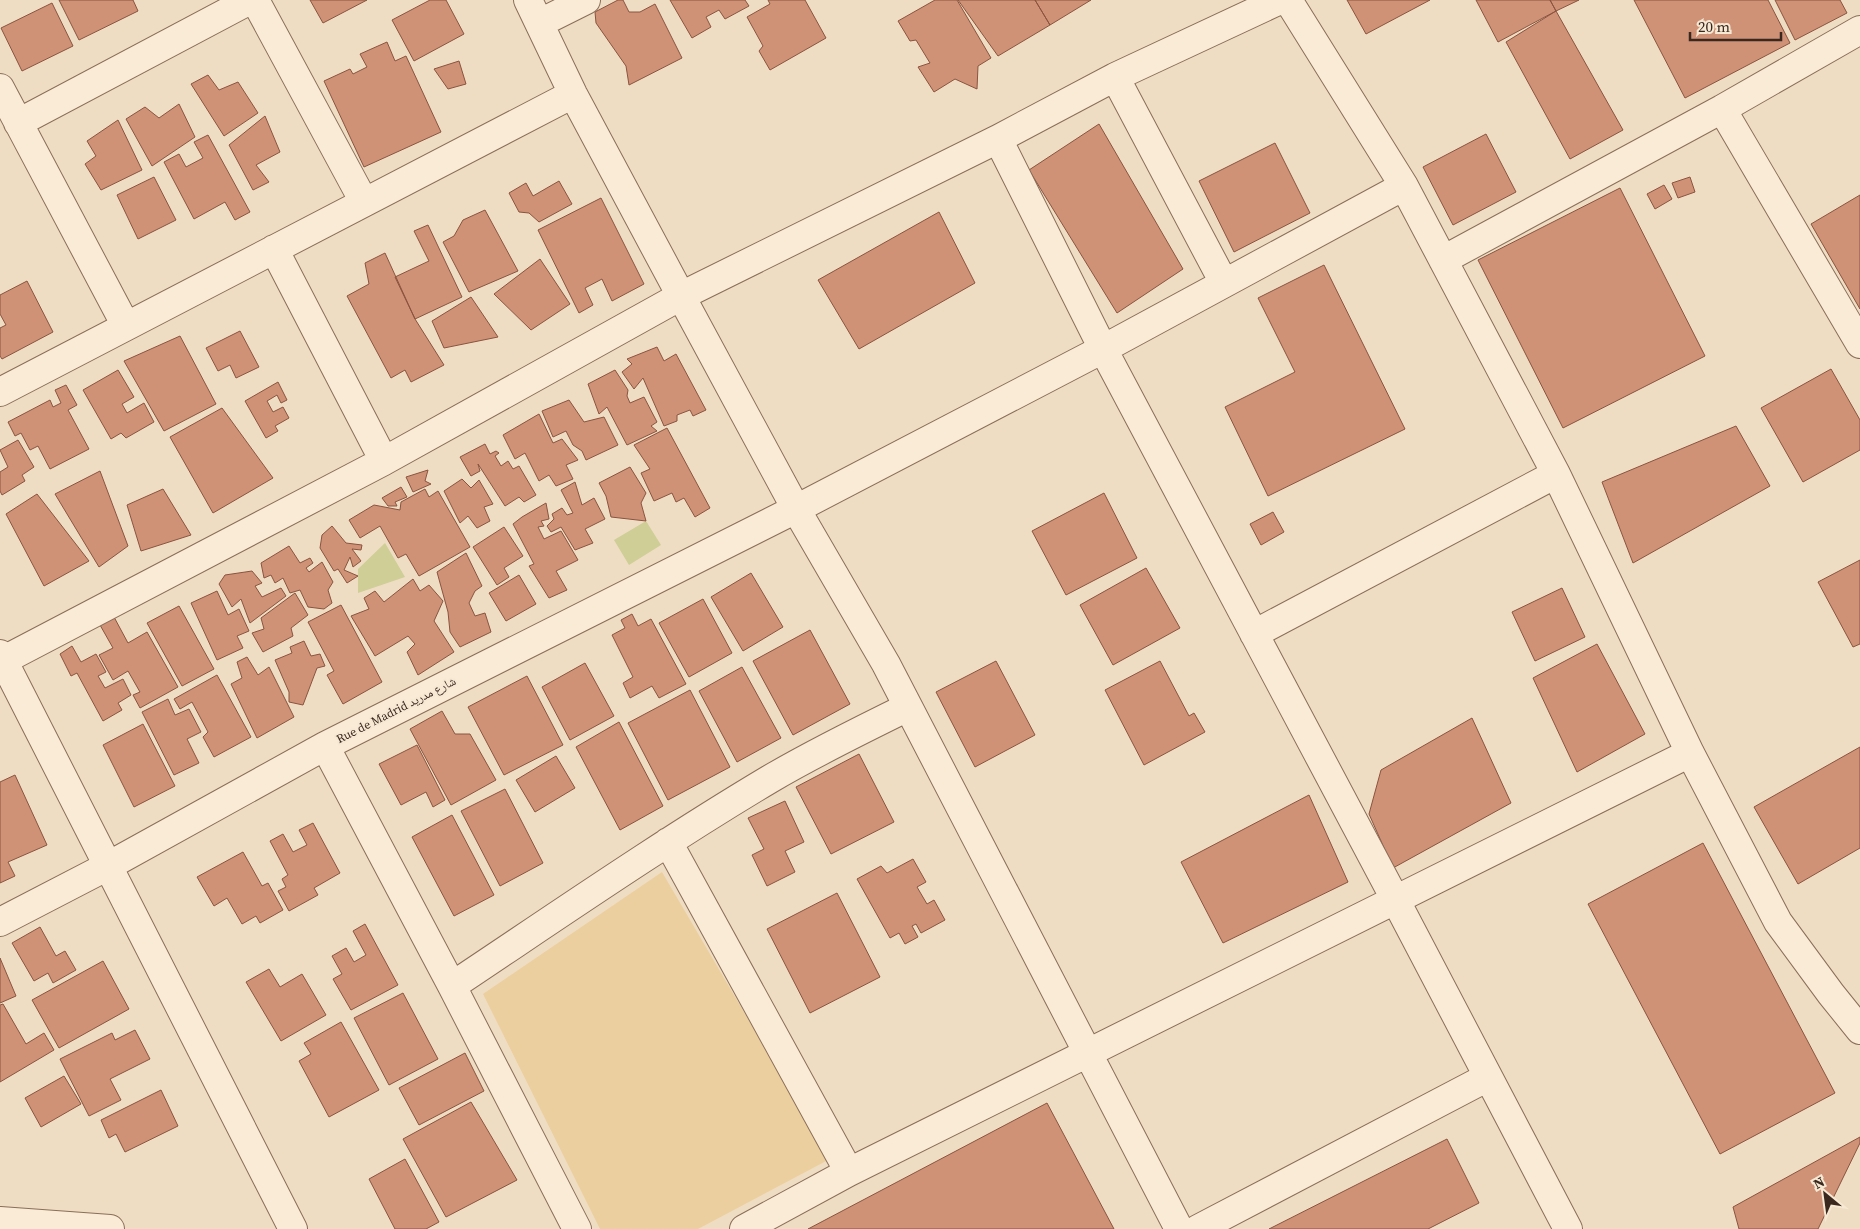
<svg xmlns="http://www.w3.org/2000/svg" width="1860" height="1229" font-family="'Source Serif 4','Noto Naskh Arabic',serif">
<rect width="100%" height="100%" fill="#efddc3"/>
<path fill="#cece96" d="M646,521L661,545L629,565L614,540Z
M385,543L405,577L358,593V569Z"/>
<path fill="#eccf9f" d="M662,872L830,1159L698,1229H600L483,994Z"/>
<path fill="#cf9277" stroke="#8a543e" d="M59,0H133L138,11L79,40Z
M310,0H367L323,23Z
M430,0H446L464,34L414,61L392,20Z
M618,0H623L629,12H640L655,4L682,58L629,85L626,66L596,23L595,12Z
M670,0H745L749,6L725,19L719,10L706,17L711,27L692,38Z
M768,0H805L826,38L770,70L759,51L763,46L747,17L770,4Z
M935,0H957L991,58L978,66L977,89L955,79L934,92L918,67L930,63L916,40L910,41L898,21Z
M958,0H1035L1050,25L998,56Z
M1035,0H1091L1050,25Z
M1347,0H1430L1366,34Z
M1476,0H1550L1556,11L1498,42Z
M1550,0H1579L1556,11Z
M1634,0H1768L1790,43L1685,98Z
M1775,0H1840L1847,13L1795,40Z
M52,3L73,46L22,71L1,28Z
M1556,11L1623,130L1570,159L1506,42Z
M387,42L395,61L406,56L441,132L364,167L324,81L350,69L353,74L367,67L360,54Z
M459,61L466,84L448,89L434,69Z
M208,75L219,90L238,82L258,113L224,136L191,84Z
M179,104L195,137L152,166L126,119L145,107L159,118Z
M265,116L280,152L256,165L269,182L253,190L229,145Z
M118,120L142,170L101,190L85,164L96,156L87,141Z
M1099,124L1183,269L1117,313L1029,170Z
M1486,134L1516,192L1453,225L1423,167Z
M208,135L250,212L235,220L225,202L194,219L164,162L179,154L186,167L203,158L194,142Z
M1275,143L1310,213L1234,252L1199,181Z
M154,177L176,220L138,239L117,195Z
M1690,177L1695,192L1678,198L1672,183Z
M559,181L572,204L539,222L529,213L519,212L509,193L526,183L533,196Z
M1664,185L1672,199L1655,209L1647,194Z
M1620,188L1705,356L1563,428L1478,260Z
M1860,195V309L1811,224Z
M601,198L644,284L612,301L602,279L585,288L593,305L579,313L538,230Z
M485,210L518,271L469,292L443,242L454,236L463,220Z
M939,212L975,283L859,349L818,280Z
M428,225L462,297L415,319L395,277L429,261L414,231Z
M385,253L415,319L444,365L411,382L405,370L391,378L347,296L369,284L365,263Z
M540,259L570,304L531,330L494,294Z
M1324,265L1405,429L1268,496L1225,407L1295,372L1258,298Z
M27,281L53,332L2,359L0,356V328L6,325L0,314V295Z
M471,297L498,337L444,348L432,321Z
M240,331L259,367L236,378L230,365L218,371L206,348Z
M180,336L216,404L164,431L124,361Z
M657,347L664,361L676,354L706,410L693,416L690,410L677,415V421L664,426L643,378L634,389L622,372L632,364L627,359Z
M1831,369L1860,420V450L1803,482L1761,408Z
M118,370L134,397L122,404L127,413L144,403L154,422L126,438L121,433L111,439L83,390Z
M615,370L628,390L627,396L630,403L644,397L657,422L651,426L657,431L627,445L607,407L599,414L588,384Z
M278,382L287,400L281,403L277,395L267,401L273,412L283,407L289,418L275,426L278,431L266,438L245,401Z
M66,385L77,405L68,410L89,449L50,469L38,446L30,450L21,433L15,436L8,422L50,400L53,407L61,403L55,390Z
M569,400L584,422L604,417L618,445L586,460L582,451L573,445L566,431L553,437L542,411Z
M222,408L273,478L213,513L170,437Z
M539,414L553,443L562,439L578,460L566,465L573,479L556,486L549,475L539,481L525,453L515,459L503,435Z
M1736,426L1770,486L1633,563L1602,482Z
M667,428L710,508L695,517L684,498L676,502L672,493L654,501L641,473L650,469L634,445Z
M18,440L34,467L22,475L25,481L2,495L0,491V472L8,467L0,450Z
M485,444L490,454L496,451L499,453L495,456L501,466L508,461L513,469L519,466L536,495L524,502L519,497L505,506L478,464L480,471L471,476L460,457Z
M630,467L646,493L641,503L646,521L611,517L606,496L599,483Z
M428,470L425,481L431,484L413,492L406,477Z
M100,471L128,546L99,567L55,494Z
M462,479L471,488L479,480L493,504L484,507L490,521L477,528L468,516L460,523L444,491Z
M575,482L582,505L594,498L605,519L585,529L593,543L575,550L561,527L551,532L547,526L554,519L552,514L562,508L567,515L573,513L561,490Z
M401,487L407,497L395,502L397,506H388L382,498Z
M163,489L191,535L141,551L127,505Z
M425,489L429,497L438,491L470,547L419,576L406,554L398,558L380,526L360,538L349,520L374,505L400,510L401,502Z
M1104,493L1137,558L1066,595L1032,531Z
M37,494L89,561L44,586L6,514Z
M546,503L549,519L541,521L544,526L538,527L544,539L561,531L578,560L556,571L567,590L549,598L529,566L534,564L513,524L522,517Z
M1273,512L1284,532L1261,545L1250,524Z
M332,526L346,543L362,545L361,550L352,549L361,561L353,567L350,557L344,570L358,576L347,583L338,569L334,571L320,548L322,535Z
M504,527L523,556L504,568L509,577L497,585L473,547Z
M289,546L300,563L310,558L313,563L306,568L309,572L322,562L333,582L328,590L332,603L324,609L308,607L300,590L290,593L283,578L275,583L271,575L264,578L261,563Z
M466,553L482,586L475,591L469,603L475,616L485,613L491,632L460,647L450,632L448,612L437,572Z
M1860,560V644L1853,647L1818,582Z
M1146,568L1180,628L1113,665L1080,605Z
M252,571L262,583L255,586L262,597L281,588L286,596L250,623L241,599L232,607L219,584L225,575Z
M751,573L783,627L743,651L711,597Z
M519,575L536,604L506,621L489,593Z
M413,579L420,591L429,585L443,601L434,621L454,652L418,675L407,652L415,644L408,636L375,656L351,616L369,609L364,598L375,591L384,602Z
M1562,588L1585,637L1535,661L1512,612Z
M217,591L228,615L239,609L249,631L237,636L243,648L217,660L191,603Z
M295,593L308,615L291,628L293,636L263,652L252,633L264,629L261,618Z
M703,599L732,653L689,677L659,623Z
M341,605L382,682L343,704L327,675L334,671L308,622Z
M179,606L214,669L182,686L147,623Z
M632,614L638,626L651,619L686,684L659,698L652,686L630,698L623,683L633,677L612,635L625,628L621,620Z
M114,617L128,643L147,632L178,687L140,708L133,695L140,692L128,671L113,680L99,655L113,648L100,625Z
M810,630L850,704L793,735L753,661Z
M304,641L311,656L320,654L325,666L317,668L303,705L289,702V692L275,660L292,653L290,647Z
M1597,644L1645,734L1577,772L1533,678Z
M72,646L81,662L96,654L106,672L98,676L105,688L123,679L131,695L118,703L122,710L103,721L77,673L71,676L60,654Z
M247,657L258,675L269,667L294,717L257,738L231,684L242,678L237,662Z
M996,661L1035,735L975,767L936,692Z
M1160,661L1189,716L1194,713L1205,732L1144,765L1105,690Z
M585,663L614,716L570,740L542,687Z
M742,667L781,738L737,762L699,691Z
M217,675L251,737L214,757L203,737L208,732L192,702L180,709L174,699Z
M527,676L563,745L504,775L468,707Z
M690,690L730,767L668,800L628,723Z
M168,699L175,715L189,709L201,732L187,739L199,763L174,775L142,712Z
M442,711L455,734H470L496,780L451,805L410,729Z
M1472,718L1511,803L1393,868L1369,814L1381,770Z
M619,722L663,806L620,830L576,747Z
M143,724L175,786L134,807L103,745Z
M417,745L445,800L433,807L426,792L401,805L379,764Z
M1860,747V848L1798,884L1754,807Z
M859,754L894,822L831,854L796,787Z
M556,756L575,788L535,812L516,780Z
M15,775L47,845L8,862L15,876L0,883V782Z
M505,789L543,863L500,886L461,811Z
M1309,795L1348,882L1223,943L1181,862Z
M785,801L804,842L785,851L795,872L767,886L752,855L764,849L748,818Z
M452,815L494,895L454,916L412,837Z
M313,823L340,873L314,888L318,895L289,911L278,891L286,887L282,879L288,875L270,841L283,834L293,852L307,845L299,830Z
M1703,843L1835,1093L1720,1154L1588,904Z
M243,852L262,886L268,883L283,910L260,923L256,916L242,924L227,898L214,906L197,877Z
M913,859L926,882L917,887L927,904L934,900L945,920L921,933L916,924L912,926L918,937L905,944L899,933L890,938L857,879L881,866L887,873Z
M837,893L880,977L810,1013L767,929Z
M365,924L398,985L351,1010L333,979L342,974L332,956L346,948L354,962L366,955L353,931Z
M40,927L56,956L65,951L76,970L53,983L48,973L34,981L12,943Z
M0,958L16,996L0,1003Z
M103,961L129,1009L59,1048L32,1000Z
M269,969L280,987L302,974L326,1015L281,1041L246,982Z
M403,993L438,1059L389,1085L354,1018Z
M3,1004L26,1044L44,1033L54,1050L0,1082V1005Z
M341,1022L379,1090L329,1117L299,1061L311,1054L304,1043Z
M135,1030L150,1059L110,1079L121,1100L89,1116L60,1059L112,1033L115,1040Z
M465,1053L484,1091L419,1125L399,1088Z
M64,1076L81,1104L41,1127L25,1098Z
M161,1090L178,1126L125,1152L116,1134L109,1138L101,1120Z
M471,1102L517,1180L446,1217L403,1139Z
M1047,1103L1114,1229H808Z
M1860,1137V1143L1818,1229H1739L1733,1207Z
M1447,1139L1479,1203L1428,1229H1269Z
M405,1159L439,1222L426,1229H395L369,1179Z"/>
<g fill="none" stroke-linecap="round" stroke-linejoin="round">
<g stroke="#8a6e59" stroke-width="30">
<path id="minor" d="M255,0L364,202
M528,0L573,94L681,296L796,509L886,664L1179,1229
M1288,0L1404,186L1556,474L1690,753L1778,922L1831,994L1860,1030
M540,23L586,0
M1115,77L1224,283
M0,88L126,326
M1722,109L1860,344
M18,123L250,0
M998,139L1103,349L1395,899L1568,1229
M274,249L384,461
M1443,260L1722,109L1860,30
M0,392L573,94
M1254,634L1556,474
M0,654L293,1229
M0,662L384,461L681,296L998,139L1115,77L1280,0
M325,746L452,986L577,1229
M668,842L849,1172
M0,922L108,866L325,746L796,509L1103,349L1404,186
M452,986C557,916 661,844 770,779C814,753 861,730 908,707
M0,1221L110,1229
M744,1229L849,1172L1690,753
M1198,1229L1488,1077"/>
</g>
<use href="#minor" stroke="#faebd6" stroke-width="28"/>
</g>
<g text-anchor="middle" dominant-baseline="central" stroke-width="4" stroke-linejoin="round" paint-order="stroke">
<g font-size="12" fill="#3a281e" stroke="#f7e8d3">
<text transform="translate(396 710) rotate(-27)">Rue de Madrid شارع مدريد</text>
</g>
</g>
<g transform="translate(1825 1194) rotate(331)" stroke="#f7e8d3" stroke-width="4" paint-order="stroke">
<path d="M0-4L9 19L0 12L-9 19Z" fill="#3a281e"/>
<text y="-8" font-size="14" font-weight="bold" text-anchor="middle" fill="#3a281e">N</text>
</g>
<path d="M1690 32v8h91v-8" fill="none" stroke="#3a281e" stroke-width="2.5"/>
<text x="1698" y="32" font-size="15" fill="#3a281e" stroke="#f7e8d3" stroke-width="4" paint-order="stroke">20 m</text>
</svg>
